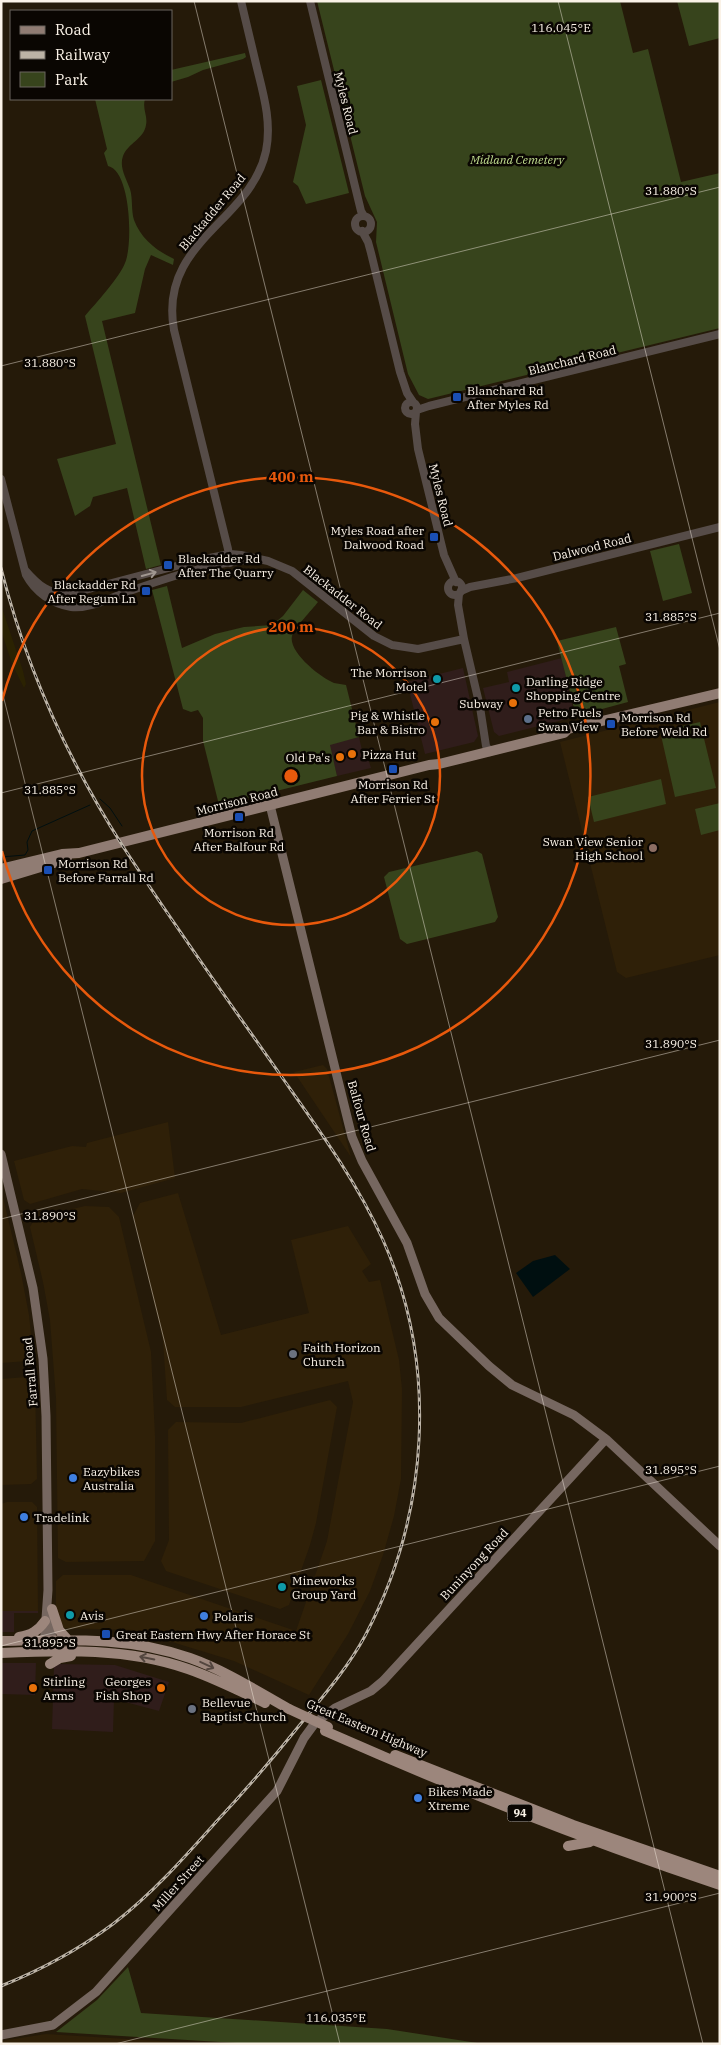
<svg xmlns="http://www.w3.org/2000/svg" width="721" height="2045" font-family="'IBM Plex Serif',serif">
<rect width="100%" height="100%" fill="#251a09"/>
<path fill="#301d1b" d="M562,658L575,717L499,736L494,732L483,688L509,682L507,672Z
M463,668L478,736L474,742L425,754L407,682Z
M359,737L364,759L368,758L371,768L337,776L329,744Z
M1,1611H38V1613H14V1632H1Z
M1,1663H36L35,1695L1,1694Z
M57,1664L115,1665L169,1682L159,1711L114,1699L113,1732L52,1729L54,1666Z"/>
<path fill="#2f2008" d="M720,702V955L626,978L617,972L560,742Z
M323,1065L327,1069L351,1157L294,1072Z
M168,1122L175,1178L121,1193L82,1189L30,1204L24,1200L14,1161L72,1146L86,1147L87,1143Z
M1,1189L21,1273L29,1315L33,1354L27,1361L1,1363Z
M178,1193L221,1335L309,1313L291,1240L348,1226L371,1264L362,1271L369,1282L380,1280L399,1360L402,1389L401,1479L394,1516L383,1555L370,1591L348,1634L309,1695L234,1661L133,1630L64,1628L56,1614V1581L63,1575H131L296,1631L327,1541L353,1402L348,1381L241,1407H175L167,1400L163,1340L133,1216L140,1203Z
M85,1206L109,1207L119,1217L151,1352L155,1436V1541L144,1561L66,1562L58,1558L56,1398L50,1320L43,1282L30,1227L35,1218Z
M27,1377L35,1383L37,1479L31,1484L1,1485V1379Z
M330,1400L337,1407L316,1523L310,1545L289,1605L280,1609L166,1571L161,1561L169,1540L168,1430L176,1422L241,1423Z
M7,1502H32L37,1507L38,1611H1V1504Z
M46,2034L208,2044H1V2041Z"/>
<path fill="#37441c" d="M317,1H620L633,53L648,49L681,182L720,173V328L428,399L419,395L408,374L376,242L377,222L365,196Z
M677,1H720V38L689,46Z
M245,53L246,57L243,59L203,70L188,77L171,82V70Z
M321,80L349,193L306,204L298,186L293,182L306,125L297,86Z
M95,99H145C142,109 148,116 146,125C144,139 128,143 123,156C119,167 126,178 130,189C133,199 131,210 134,220C141,239 157,251 174,259L173,265L151,255L145,269L135,313L102,321L161,565L146,569L127,488L93,497L90,506L75,516L57,459L116,444L85,316C95,304 120,277 125,263C133,245 131,171 108,166L104,153L107,149Z
M679,544L692,593L663,601L650,551Z
M167,586L182,648L215,634L244,627L272,625L283,616L303,590L318,602C312,610 295,627 292,636C288,652 321,678 334,683C338,684 342,684 346,685L359,737L330,745L337,776L219,805L203,741V718L198,710L191,712L183,709L152,590Z
M616,627L626,664L619,666L628,702L576,716L557,641Z
M700,722L716,788L675,797L660,731Z
M661,779L666,804L594,822L588,797Z
M720,803V830L701,835L695,809Z
M477,851L482,854L498,917L495,922L407,944L400,939L384,877L389,872Z
M128,1967L141,2013L387,2029L484,2044H253L56,2032L97,2000Z"/>
<path fill="#2b2202" d="M1,605L23,671L26,684L24,688L12,664L1,630Z"/>
<path fill="#000f10" d="M555,1255L570,1269L533,1297L516,1273L533,1261Z"/>
<g fill="none" stroke-linecap="round" stroke-linejoin="round">
<path stroke="#000f10" stroke-width="1" d="M100,799L110,808L122,826
M1,857L25,855L28,850L27,842L32,831L90,805"/>
<path stroke="#564c48" stroke-width="8" d="M310,1L361,211L364,216
M355 224a8 8 0 1 1 16 0a8 8 0 1 1-16 0Z
M362,231L368,242L371,253L400,372L407,393L413,402
M405 408a6 6 0 1 1 12 0a6 6 0 1 1-12 0Z
M417,410L429,406L720,334
M416,412L415,424L418,449L444,555L456,582
M1,479L26,575C35,592 52,604 71,607C90,609 110,598 127,592C161,580 219,560 254,560
M230,563L228,549L174,330C158,241 251,222 266,151C272,121 263,93 256,64C251,43 246,22 241,1
M25,570C38,585 49,595 70,594L199,560L230,554L241,555L268,561L292,571L374,636L392,645L418,649L464,639
M448 588a7 7 0 1 1 14 0a7 7 0 1 1-14 0Z
M461,591L470,587L517,578L720,527
M459,594L458,605L464,639L480,707L486,746L490,752"/>
<path stroke="#766760" stroke-width="9" d="M270,805L352,1137L362,1161L407,1243L425,1294L439,1318L489,1366L512,1385L574,1415L606,1439L720,1546
M1,1154L33,1288L43,1359L46,1416L48,1590L44,1647
M51,1651L52,1611
M1,2035L53,2025L96,1992L277,1791L304,1738L315,1723L335,1708L371,1691L383,1681L606,1439"/>
<path stroke="#907c73" stroke-width="10" d="M1,869L62,854L79,853L429,765L439,764L564,733L568,729L720,693
M1,879L67,859"/>
<path stroke="#9c867c" stroke-width="10" d="M52,1609L59,1630L68,1640
M19,1637C31,1635 38,1631 45,1621
M1,1641C66,1640 128,1636 190,1658C224,1670 257,1691 289,1709
M1,1653C64,1650 128,1648 188,1669C214,1678 240,1691 265,1703
M50,1664L60,1658L71,1656
M325,1731C454,1788 586,1840 720,1885
M395,1755L573,1825L720,1876
M568,1846L590,1842"/>
<g stroke="#bcb3a6" stroke-width="3">
<path id="rail" d="M1,568C26,668 69,762 124,848C174,925 227,999 279,1073C317,1127 356,1180 383,1240C439,1366 429,1515 365,1636C346,1671 319,1701 294,1732C269,1763 243,1793 216,1822C184,1858 151,1895 113,1924C78,1950 41,1970 1,1986"/>
</g>
<use href="#rail" stroke="#0a0602" stroke-width="1" stroke-dasharray="4" stroke-linecap="butt"/>
<path stroke="#9c867c" stroke-width="10" d="M289,1709L328,1727"/>
</g>
<defs><path id="oneway-shaft" d="M-6 0H5M1.5-3L5.5 0L1.5 3" fill="none" stroke-width="1.6" stroke-linecap="round" stroke-linejoin="round" transform="scale(1.25)"/></defs>
<use stroke="#a09790" href="#oneway-shaft" transform="translate(149 574) rotate(-15)"/>
<g stroke="#53463f">
<use href="#oneway-shaft" transform="translate(147 1658) rotate(-169)"/>
<use href="#oneway-shaft" transform="translate(207 1665) rotate(25)"/>
</g>
<path fill="none" stroke="#faf2e7" stroke-width="1" stroke-opacity="0.45" d="M194,1L703,2044M558,1L720,650M1,366L720,187M1,687L340,2044M1,793L720,613M1,1219L720,1040M1,1646L720,1466M115,2044L720,1893"/>
<g fill="none" stroke="#e8590c" stroke-width="2.5">
<circle cx="291" cy="776" r="149"/>
<path d="M2 701A299 299 0 1 1 2 851"/>
</g>
<g fill="#1a4fb4" stroke="#0a0602" stroke-width="2">
<rect x="452" y="392" width="10" height="10" rx="2.5"/>
<rect x="429" y="532" width="10" height="10" rx="2.5"/>
<rect x="163" y="560" width="10" height="10" rx="2.5"/>
<rect x="141" y="586" width="10" height="10" rx="2.5"/>
<rect x="606" y="719" width="10" height="10" rx="2.5"/>
<rect x="388" y="764" width="10" height="10" rx="2.5"/>
<rect x="234" y="812" width="10" height="10" rx="2.5"/>
<rect x="43" y="865" width="10" height="10" rx="2.5"/>
<rect x="101" y="1629" width="10" height="10" rx="2.5"/>
</g>
<g fill="#0f9aa8" stroke="#0a0602" stroke-width="2">
<circle cx="437" cy="679" r="5"/>
<circle cx="516" cy="688" r="5"/>
<circle cx="282" cy="1587" r="5"/>
<circle cx="70" cy="1615" r="5"/>
</g>
<g fill="#e8710a" stroke="#0a0602" stroke-width="2">
<circle cx="513" cy="703" r="5"/>
<circle cx="435" cy="722" r="5"/>
<circle cx="352" cy="754" r="5"/>
<circle cx="340" cy="757" r="5"/>
<circle cx="33" cy="1688" r="5"/>
<circle cx="161" cy="1688" r="5"/>
</g>
<circle fill="#5c6f8a" stroke="#0a0602" stroke-width="2" cx="528" cy="719" r="5"/>
<circle fill="#8d6e63" stroke="#0a0602" stroke-width="2" cx="653" cy="848" r="5"/>
<g fill="#6b7280" stroke="#0a0602" stroke-width="2">
<circle cx="293" cy="1354" r="5"/>
<circle cx="192" cy="1709" r="5"/>
</g>
<g fill="#3f7fe0" stroke="#0a0602" stroke-width="2">
<circle cx="73" cy="1478" r="5"/>
<circle cx="24" cy="1517" r="5"/>
<circle cx="204" cy="1616" r="5"/>
<circle cx="418" cy="1798" r="5"/>
</g>
<g text-anchor="middle" dominant-baseline="central" stroke-width="5" stroke-linejoin="round" paint-order="stroke">
<rect fill="#0a0602" stroke="#b2aba2" stroke-width="1" x="507.5" y="1804.5" width="25" height="17" rx="4"/>
<g font-size="11" font-weight="bold" fill="#faf2e7">
<text x="520" y="1813">94</text>
</g>
<g font-size="12" fill="#faf2e7" stroke="#0a0602">
<text transform="translate(346 103) rotate(76)">Myles Road</text>
<text transform="translate(212 212) rotate(-50)">Blackadder Road</text>
<text transform="translate(572 360) rotate(-14)">Blanchard Road</text>
<text transform="translate(441 495) rotate(76)">Myles Road</text>
<text transform="translate(592 547) rotate(-14)">Dalwood Road</text>
<text transform="translate(343 597) rotate(38)">Blackadder Road</text>
<text transform="translate(237 801) rotate(-14)">Morrison Road</text>
<text transform="translate(362 1116) rotate(74)">Balfour Road</text>
<text transform="translate(30 1372) rotate(-95)">Farrall Road</text>
<text transform="translate(474 1564) rotate(-47)">Buninyong Road</text>
<text transform="translate(367 1728) rotate(23)">Great Eastern Highway</text>
<text transform="translate(178 1883) rotate(-48)">Miller Street</text>
</g>
<g font-size="12" font-style="italic" fill="#bfdb8e" stroke="#0a0602">
<text x="517" y="159">Midland Cemetery</text>
</g>
<g font-size="12" fill="#faf2e7" stroke="#0a0602" text-anchor="start">
<text x="467" y="390">Blanchard Rd<tspan x="467" dy="14">After Myles Rd</tspan></text>
<text x="424" y="530" text-anchor="end">Myles Road after<tspan x="424" dy="14">Dalwood Road</tspan></text>
<text x="178" y="558">Blackadder Rd<tspan x="178" dy="14">After The Quarry</tspan></text>
<text x="136" y="584" text-anchor="end">Blackadder Rd<tspan x="136" dy="14">After Regum Ln</tspan></text>
<text x="427" y="672" text-anchor="end">The Morrison<tspan x="427" dy="14">Motel</tspan></text>
<text x="526" y="681">Darling Ridge<tspan x="526" dy="14">Shopping Centre</tspan></text>
<text x="503" y="703" text-anchor="end">Subway</text>
<text x="538" y="712">Petro Fuels<tspan x="538" dy="14">Swan View</tspan></text>
<text x="425" y="715" text-anchor="end">Pig &amp; Whistle<tspan x="425" dy="14">Bar &amp; Bistro</tspan></text>
<text x="621" y="717">Morrison Rd<tspan x="621" dy="14">Before Weld Rd</tspan></text>
<text x="362" y="754">Pizza Hut</text>
<text x="330" y="757" text-anchor="end">Old Pa's</text>
<text x="393" y="784" text-anchor="middle">Morrison Rd<tspan x="393" dy="14">After Ferrier St</tspan></text>
<text x="239" y="832" text-anchor="middle">Morrison Rd<tspan x="239" dy="14">After Balfour Rd</tspan></text>
<text x="643" y="841" text-anchor="end">Swan View Senior<tspan x="643" dy="14">High School</tspan></text>
<text x="58" y="863">Morrison Rd<tspan x="58" dy="14">Before Farrall Rd</tspan></text>
<text x="303" y="1347">Faith Horizon<tspan x="303" dy="14">Church</tspan></text>
<text x="83" y="1471">Eazybikes<tspan x="83" dy="14">Australia</tspan></text>
<text x="34" y="1517">Tradelink</text>
<text x="292" y="1580">Mineworks<tspan x="292" dy="14">Group Yard</tspan></text>
<text x="80" y="1615">Avis</text>
<text x="214" y="1616">Polaris</text>
<text x="116" y="1634">Great Eastern Hwy After Horace St</text>
<text x="43" y="1681">Stirling<tspan x="43" dy="14">Arms</tspan></text>
<text x="151" y="1681" text-anchor="end">Georges<tspan x="151" dy="14">Fish Shop</tspan></text>
<text x="202" y="1702">Bellevue<tspan x="202" dy="14">Baptist Church</tspan></text>
<text x="428" y="1791">Bikes Made<tspan x="428" dy="14">Xtreme</tspan></text>
</g>
</g>
<g font-size="12" text-anchor="middle" fill="#faf2e7" stroke="#0a0602" stroke-width="5" stroke-linejoin="round" paint-order="stroke">
<text x="561" y="32">116.045°E</text>
<text x="671" y="195">31.880°S</text>
<text x="50" y="367">31.880°S</text>
<text x="671" y="621">31.885°S</text>
<text x="50" y="794">31.885°S</text>
<text x="671" y="1048">31.890°S</text>
<text x="50" y="1220">31.890°S</text>
<text x="671" y="1474">31.895°S</text>
<text x="50" y="1647">31.895°S</text>
<text x="671" y="1901">31.900°S</text>
<text x="336" y="2022">116.035°E</text>
</g>
<circle cx="291" cy="776" r="8" fill="#e8590c" stroke="#0a0602" stroke-width="2.5"/>
<g font-size="15" text-anchor="middle" font-weight="bold" fill="#e8590c" stroke="#0a0602" stroke-width="5" stroke-linejoin="round" paint-order="stroke">
<text x="291" y="482">400 m</text>
<text x="291" y="632">200 m</text>
</g>
<rect width="721" height="2045" fill="none" stroke="#faf2e7" stroke-width="5"/>
<rect x="10" y="10" width="162" height="90" fill="#0a0602" stroke="#6a645e"/>
<rect x="20" y="26" width="25" height="8" fill="#907c73" stroke="#6a645e"/>
<text x="55" y="35" font-size="15" fill="#faf2e7">Road</text>
<rect x="20" y="51" width="25" height="8" fill="#bcb3a6" stroke="#6a645e"/>
<text x="55" y="60" font-size="15" fill="#faf2e7">Railway</text>
<rect x="20" y="72" width="25" height="15" fill="#37441c" stroke="#6a645e"/>
<text x="55" y="85" font-size="15" fill="#faf2e7">Park</text>
</svg>
